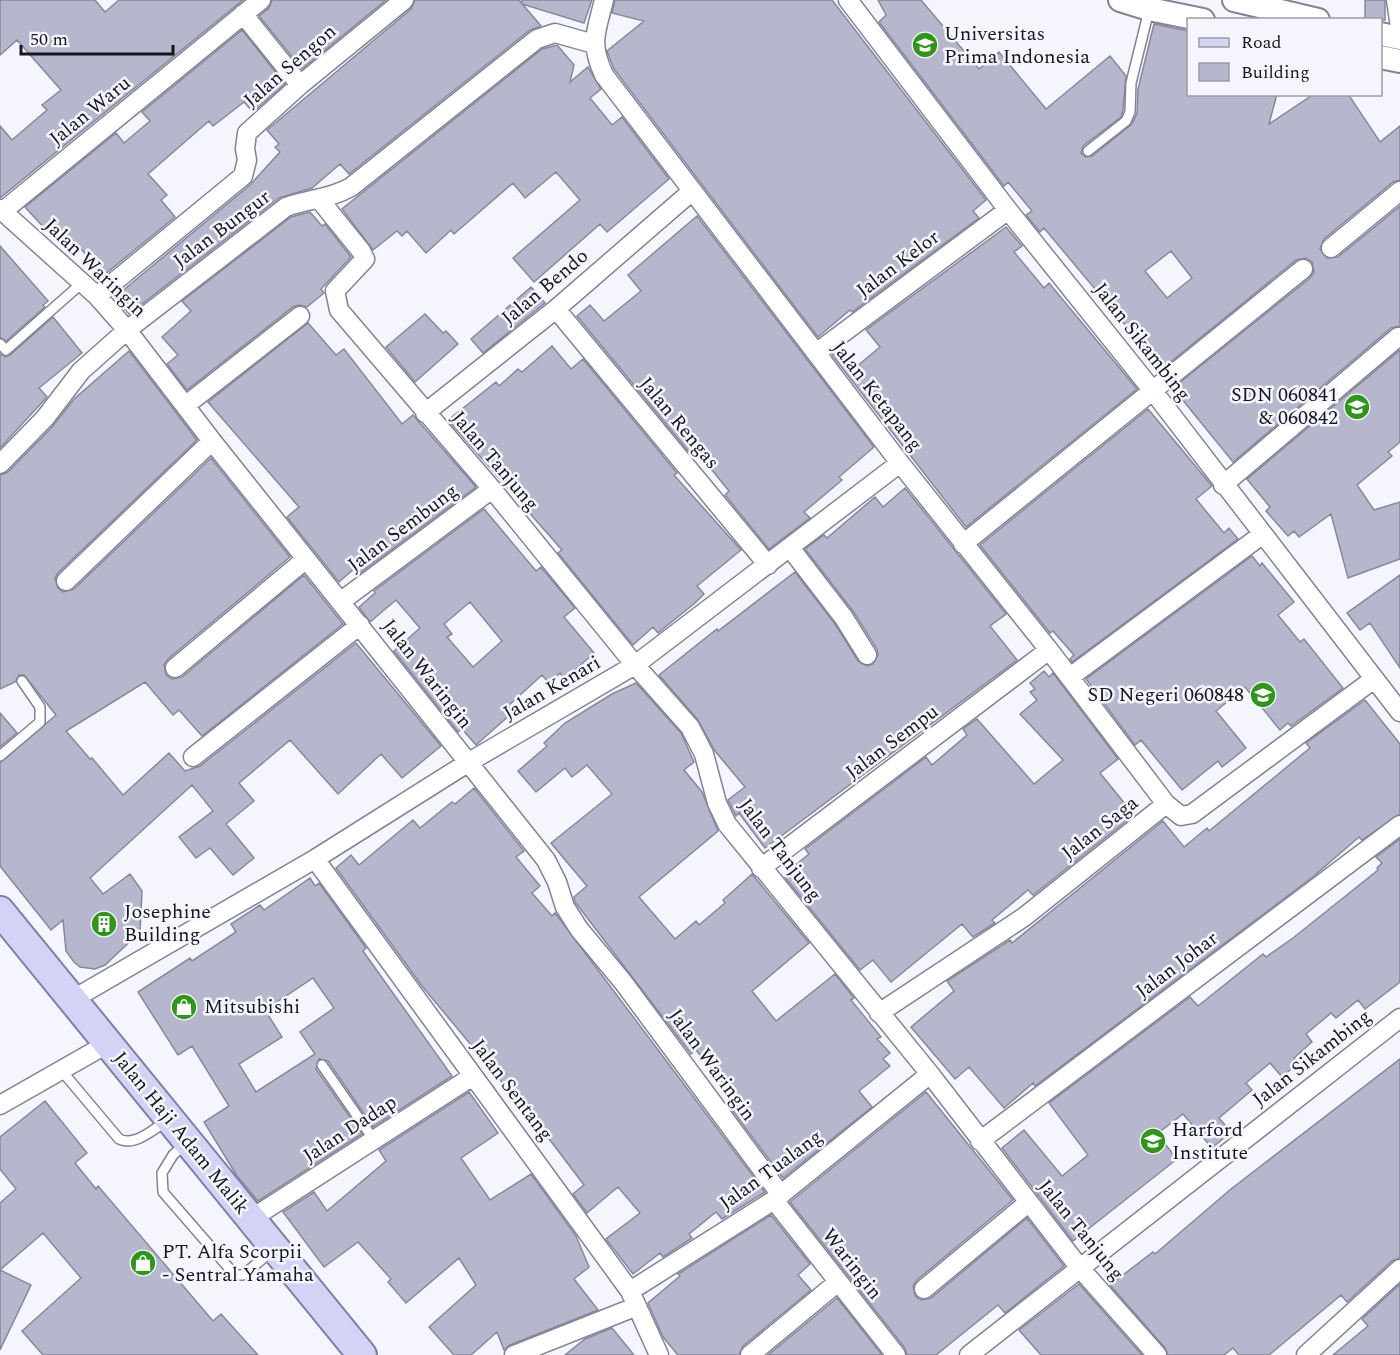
<svg xmlns="http://www.w3.org/2000/svg" width="1400" height="1355" font-family="Spectral,serif">
<rect width="100%" height="100%" fill="#f5f5fe"/>
<path fill="#b6b6cc" stroke="#88889c" stroke-width="1.5" fill-rule="evenodd" d="M0,0H95L105,12L119,0H243L0,198V126L12,140L47,110L42,105L61,90L17,40L0,55Z
M272,0H386L302,69L259,16L269,8Z
M415,0H519L541,26L530,30L349,174L340,164L312,188L279,198L129,314L115,297L250,185L280,152L275,147L279,144L267,130L411,9Z
M522,0H592L584,23L522,4Z
M615,0H832L986,200L973,211L979,218L852,312L850,310L818,337L614,69L607,51L644,21L612,13Z
M878,0H921L979,69L999,52L1046,109L1110,56L1126,76L1123,110L1121,117L1083,146L1081,153L1086,157L1092,156L1132,124L1137,113L1138,89L1154,24L1188,31V94H1277L1269,124L1314,94H1348L1380,142L1400,126V180L1393,182L1324,239L1320,249L1327,258L1338,257L1400,206V326L1391,328L1233,462L1173,388L1310,278L1314,272L1312,262L1306,258L1296,260L1162,369L1044,228L1040,232L1026,215L1032,211L1008,182L1004,186L879,22L886,15ZM1171,251L1192,278L1167,298L1145,271Z
M1365,0H1385V20H1365Z
M242,30L285,84L253,112L244,102L213,126L209,121L148,174L167,195L161,200L175,217L104,275L81,249L71,252L50,228L47,231L25,207L116,133L124,143L150,121L142,112Z
M557,45L574,65L570,82L588,67L601,89L590,98L612,125L622,117L669,179L607,232L600,224L534,282L513,258L580,200L556,172L525,198L513,183L454,234L451,230L426,253L407,231L402,236L397,231L373,250L342,209L542,49Z
M310,212L322,226L325,224L351,257L321,289L324,293L307,307L299,305L293,307L187,390L167,364L178,355L162,337L191,311L182,301L291,217Z
M697,216L874,447L839,477L842,480L804,512L810,518L769,549L725,495L729,491L699,454L694,458L577,316L590,305L604,321L641,291L628,275Z
M1006,227L1022,246L1014,252L1044,288L1049,283L1137,389L966,527L832,355L841,349L856,367L880,347L866,330Z
M0,246L48,301L43,305L45,307L6,341L0,337Z
M531,287L545,303L483,353L471,339Z
M425,314L443,333L446,331L458,344L415,382L386,347Z
M53,317L82,353L39,388L47,397L0,448V354L5,357L10,355Z
M308,323L336,355L344,349L402,424L413,415L476,487L360,573L355,568L339,582L287,517L299,507L208,402Z
M552,346L571,369L583,359L677,473L674,475L741,550L697,586L704,594L695,603L658,633L653,627L633,645L558,553L562,550L448,420L496,382L499,386L518,369L522,372Z
M1400,350V442L1388,452L1392,456L1357,485L1374,510L1400,502V559L1348,578L1331,514L1299,537L1294,531L1288,536L1266,511L1270,507L1247,479Z
M129,351L197,440L58,573L55,578L58,588L63,592L74,589L211,458L290,557L168,659L164,665L166,675L172,679L182,677L304,575L343,624L202,736L179,710L173,715L145,682L66,731L90,759L92,758L123,795L169,753L185,771L200,766L356,643L441,746L402,778L381,754L338,794L290,740L239,783L254,801L226,824L254,858L233,875L210,848L196,858L179,837L213,811L192,785L90,878L103,894L130,874L142,891L140,932L105,965L95,969L80,967L74,962L66,951L63,920L51,930L0,866V763L56,715L24,675H19L15,682L0,689V475L8,472L53,426L74,399Z
M1148,409L1212,486L1196,499L1224,533L1229,528L1238,539L1072,662L1070,659L1074,655L1053,631L1050,633L980,545Z
M905,488L1006,614L990,626L1017,660L765,848L739,813L736,816L728,800L745,787L715,751L698,720L659,675L717,629L718,631L795,572L835,624L858,661L867,666L873,664L878,655L877,649L853,611L805,549L824,535L827,538L875,497L883,507Z
M484,509L536,571L541,567L575,608L564,617L594,653L565,679L560,673L549,683L542,675L508,706L513,712L476,745L462,729L458,732L394,651L420,628L396,600L370,622L359,607L375,593L374,591ZM470,602L502,641L473,667L447,637L452,634L444,624Z
M1252,556L1260,566L1262,563L1294,602L1278,615L1300,642L1304,639L1343,688L1291,726L1288,723L1280,730L1245,687L1216,711L1246,748L1222,767L1218,761L1182,790L1141,740L1135,745L1086,679Z
M1400,575V668L1370,623L1360,630L1347,613Z
M1044,671L1049,677L1053,673L1118,759L1100,773L1134,815L1033,895L1028,890L992,920L995,923L973,937L962,924L891,982L873,960L860,970L783,875L809,854L805,849L926,757L932,765L967,735L963,729L977,719L1034,784L1063,760L1020,714L1037,700L1030,692L1035,689L1030,683Z
M636,683L681,733L694,762L684,770L702,792L718,831L639,897L675,939L696,921L699,925L725,903L723,900L752,874L809,943L752,991L776,1021L835,974L854,998L851,1000L881,1037L877,1039L890,1053L883,1059L890,1066L859,1091L872,1107L783,1178L732,1110L740,1104L696,1050L691,1054L575,902L574,897L587,886L551,843L612,794L587,765L572,777L565,768L536,792L518,771L547,746L544,743L565,723L612,694Z
M1365,700L1400,744V814L1362,840L1359,837L1314,876L1035,1086L1033,1083L1004,1108L969,1067L955,1079L911,1027L954,991L947,981L1010,940L1012,943L1163,821L1184,847L1207,828L1209,831L1310,748L1306,743Z
M0,713L17,733L0,747Z
M474,788L524,851L516,857L540,886L532,893L552,916L555,913L765,1192L722,1219L716,1212L689,1234L692,1238L663,1257L660,1253L633,1274L606,1239L640,1213L618,1187L587,1213L573,1194L584,1185L528,1111L531,1108L511,1083L506,1087L422,986L336,868L351,855L359,865L413,820L420,828L452,802L455,804Z
M1400,839V982L1365,1009L1358,1000L1336,1018L1331,1013L1306,1034L1312,1042L1294,1058L1298,1063L1282,1077L1270,1063L1246,1083L1252,1090L1219,1118L1231,1132L1212,1148L1183,1114L1157,1134L1177,1159L1073,1241L1002,1148L1024,1130L1062,1176L1088,1155L1049,1103L1190,997L1198,1006L1263,954L1266,957L1293,938L1378,870L1377,868L1382,863L1376,857Z
M310,878L315,886L319,883L366,948L363,951L452,1076L373,1127L328,1061L319,1059L316,1069L362,1134L258,1201L237,1176L204,1122L229,1106L192,1046L178,1055L138,992L190,958L192,961L236,932L231,924L260,905L264,910ZM313,978L334,1008L300,1032L315,1054L256,1092L239,1064L282,1037L265,1010Z
M1400,1059V1258L1392,1261L1347,1302L1341,1295L1269,1355H1239L1233,1348L1224,1355H1168L1165,1348L1110,1285L1153,1252L1155,1254L1231,1189Z
M469,1092L498,1133L461,1158L490,1200L531,1174L576,1236L589,1267L574,1279L598,1310L510,1345L504,1350L497,1332L471,1355H454L429,1327L476,1285L459,1258L406,1303L388,1282L391,1279L358,1242L324,1267L283,1212L314,1192L327,1211L386,1161L379,1150Z
M926,1092L1013,1200L917,1280L913,1286L915,1296L921,1300L931,1298L1027,1218L1064,1266L1005,1313L998,1305L936,1355H907L905,1348L790,1202Z
M45,1101L87,1153L75,1163L96,1189L98,1186L213,1321L221,1314L258,1355H43L22,1331L81,1278L43,1233L0,1270L31,1285L0,1350V1203L16,1189L0,1169V1137Z
M771,1215L810,1264L798,1275L811,1290L743,1346L739,1355H678L663,1337L648,1303L680,1276L678,1274Z
M1079,1284L1142,1355H1041L1019,1330Z
M1400,1284V1355H1333L1368,1326L1362,1319Z
M837,1298L882,1355H768Z
M612,1328L634,1355H565L585,1339Z"/>
<g fill="none" stroke-linecap="round" stroke-linejoin="round">
<g stroke="#838397" stroke-width="12">
<path id="service" d="M1088,151L1126,121L1130,112L1131,83L1149,10
M0,344L6,350L82,283
M0,756L40,722V707L22,681
M322,1065L374,1140
M61,1070L119,1139C135,1147 153,1129 167,1121
M186,1143L173,1155L162,1173L163,1192L235,1275H243L272,1251"/>
</g>
<g stroke="#838397" stroke-width="21">
<path id="minor" d="M604,0C596,33 589,42 604,75L900,463L1049,650L1166,804
M848,0L1008,210L1153,391L1400,712
M1396,0L1400,27
M243,14L300,85
M319,199L361,251L365,259L335,291L339,310L492,489L635,665L690,727L704,754L717,803L727,824L930,1074L1079,1267L1157,1355
M0,209L97,296L127,330L212,441L546,860L557,882L565,907L579,929L623,982L781,1195
M3,211L261,0
M1331,248L1400,191
M97,296L243,176L247,160L245,149L247,133L300,85L404,0
M556,309L768,565
M816,353L1008,210
M186,405L300,316
M425,413L556,309L691,192
M0,464L45,418L81,371L127,330L286,207C308,199 330,199 351,187L537,39L555,33L594,44
M1223,485L1398,337
M963,544L1303,269
M791,549L844,618L867,655
M66,581L212,441
M340,602L492,489
M175,668L306,559
M1070,677L1263,534
M193,757L360,625
M315,859L630,1291L659,1355
M761,868L1049,650
M82,994L315,859L469,762L635,665L900,463
M879,1013L1024,917L1166,804L1181,816L1192,814L1374,679
M0,1105L107,1044
M980,1141L1400,825
M774,1200L896,1355
M251,1219L473,1076
M924,1289L1029,1202
M630,1291L774,1200L930,1074
M514,1355L635,1307
M750,1355L838,1282
M969,1355L1400,1018
M1306,1355L1400,1269"/>
</g>
<g stroke="#838397" stroke-width="26">
<path id="tertiary" d="M1120,0L1149,9L1203,20
M1234,0L1318,20
M1380,34L1400,38
M1380,57L1400,61"/>
</g>
<g stroke="#7e7ea6" stroke-width="32">
<path id="primary" d="M0,911L362,1355"/>
</g>
<use href="#service" stroke="#fff" stroke-width="9"/>
<use href="#minor" stroke="#fff" stroke-width="18"/>
<use href="#tertiary" stroke="#fff" stroke-width="22"/>
<use href="#primary" stroke="#d3d3f6" stroke-width="28"/>
</g>
<defs>
<g id="university-disc" transform="scale(1.35)"><circle r="9.5" fill="#30951a" stroke="#f5f5fe"/><path d="M0-5L7-2L0 1L-7-2ZM-4 1L0 2.5L4 1V4Q0 6-4 4Z" fill="#fff"/></g>
<g id="school-disc" transform="scale(1.35)"><circle r="9.5" fill="#30951a" stroke="#f5f5fe"/><path d="M0-5L7-2L0 1L-7-2ZM-4 1L0 2.5L4 1V4Q0 6-4 4Z" fill="#fff"/></g>
<g id="building-disc" transform="scale(1.35)"><circle r="9.5" fill="#30951a" stroke="#f5f5fe"/><path d="M-4-6H4V6H1V3H-1V6H-4ZM-2.5-4.3h1.7v1.8h-1.7ZM.8-4.3h1.7v1.8H.8ZM-2.5-1h1.7V.8h-1.7ZM.8-1h1.7V.8H.8Z" fill="#fff"/></g>
<g id="shop-disc" transform="scale(1.35)"><circle r="9.5" fill="#30951a" stroke="#f5f5fe"/><path d="M-5-2.5h2.3a2.7 3.5 0 0 1 5.4 0H5L5.5 6h-11ZM-1.5-2.5h3a1.5 2.3 0 0 0-3 0Z" fill="#fff"/></g>
</defs>
<g fill-rule="evenodd">
<use href="#university-disc" x="925" y="45"/>
<use href="#school-disc" x="1357" y="407"/>
<use href="#school-disc" x="1263" y="695"/>
<use href="#building-disc" x="104" y="924"/>
<use href="#shop-disc" x="184" y="1007"/>
<use href="#school-disc" x="1153" y="1141"/>
<use href="#shop-disc" x="143" y="1263"/>
</g>
<g text-anchor="middle" dominant-baseline="central" stroke-width="5" stroke-linejoin="round" paint-order="stroke">
<g font-size="20" fill="#17171e" stroke="#f5f5fe" text-anchor="start">
<text x="944" y="34">Universitas<tspan x="944" dy="23">Prima Indonesia</tspan></text>
<text x="1338" y="395" text-anchor="end">SDN 060841<tspan x="1338" dy="23">&amp; 060842</tspan></text>
<text x="1244" y="695" text-anchor="end">SD Negeri 060848</text>
<text x="124" y="912">Josephine<tspan x="124" dy="23">Building</tspan></text>
<text x="204" y="1007">Mitsubishi</text>
<text x="1172" y="1130">Harford<tspan x="1172" dy="23">Institute</tspan></text>
<text x="162" y="1252">PT. Alfa Scorpii<tspan x="162" dy="23">- Sentral Yamaha</tspan></text>
</g>
<g font-size="20" fill="#17171e" stroke="#f5f5fe">
<text transform="translate(290 66) rotate(-41)">Jalan Sengon</text>
<text transform="translate(90 111) rotate(-39)">Jalan Waru</text>
<text transform="translate(222 229) rotate(-37)">Jalan Bungur</text>
<text transform="translate(898 264) rotate(-37)">Jalan Kelor</text>
<text transform="translate(95 268) rotate(44)">Jalan Waringin</text>
<text transform="translate(545 287) rotate(-40)">Jalan Bendo</text>
<text transform="translate(1142 342) rotate(52)">Jalan Sikambing</text>
<text transform="translate(877 396) rotate(52)">Jalan Ketapang</text>
<text transform="translate(679 423) rotate(50)">Jalan Rengas</text>
<text transform="translate(495 461) rotate(50)">Jalan Tanjung</text>
<text transform="translate(403 528) rotate(-37)">Jalan Sembung</text>
<text transform="translate(427 674) rotate(52)">Jalan Waringin</text>
<text transform="translate(552 688) rotate(-30)">Jalan Kenari</text>
<text transform="translate(892 742) rotate(-37)">Jalan Sempu</text>
<text transform="translate(1100 828) rotate(-38)">Jalan Saga</text>
<text transform="translate(780 850) rotate(53)">Jalan Tanjung</text>
<text transform="translate(1177 965) rotate(-37)">Jalan Johar</text>
<text transform="translate(1312 1058) rotate(-38)">Jalan Sikambing</text>
<text transform="translate(712 1065) rotate(54)">Jalan Waringin</text>
<text transform="translate(512 1090) rotate(53)">Jalan Sentang</text>
<text transform="translate(350 1129) rotate(-33)">Jalan Dadap</text>
<text transform="translate(181 1133) rotate(51)">Jalan Haji Adam Malik</text>
<text transform="translate(771 1170) rotate(-36)">Jalan Tualang</text>
<text transform="translate(1081 1230) rotate(51)">Jalan Tanjung</text>
<text transform="translate(852 1264) rotate(52)">Waringin</text>
</g>
</g>
<rect x="1187" y="18" width="195" height="78" fill="#f5f5fe" stroke="#9c9ca4" stroke-width="1.5"/>
<rect x="1199" y="38" width="30" height="9" fill="#d3d3f6" stroke="#9c9ca4" stroke-width="1.5"/>
<text x="1241" y="48" font-size="18" fill="#17171e">Road</text>
<rect x="1199" y="63" width="30" height="18" fill="#b6b6cc" stroke="#9c9ca4" stroke-width="1.5"/>
<text x="1241" y="78" font-size="18" fill="#17171e">Building</text>
<path d="M21 45v9h152v-9" fill="none" stroke="#17171e" stroke-width="3"/>
<text x="30" y="45" font-size="18" fill="#17171e" stroke="#f5f5fe" stroke-width="4.5" paint-order="stroke">50 m</text>
</svg>
